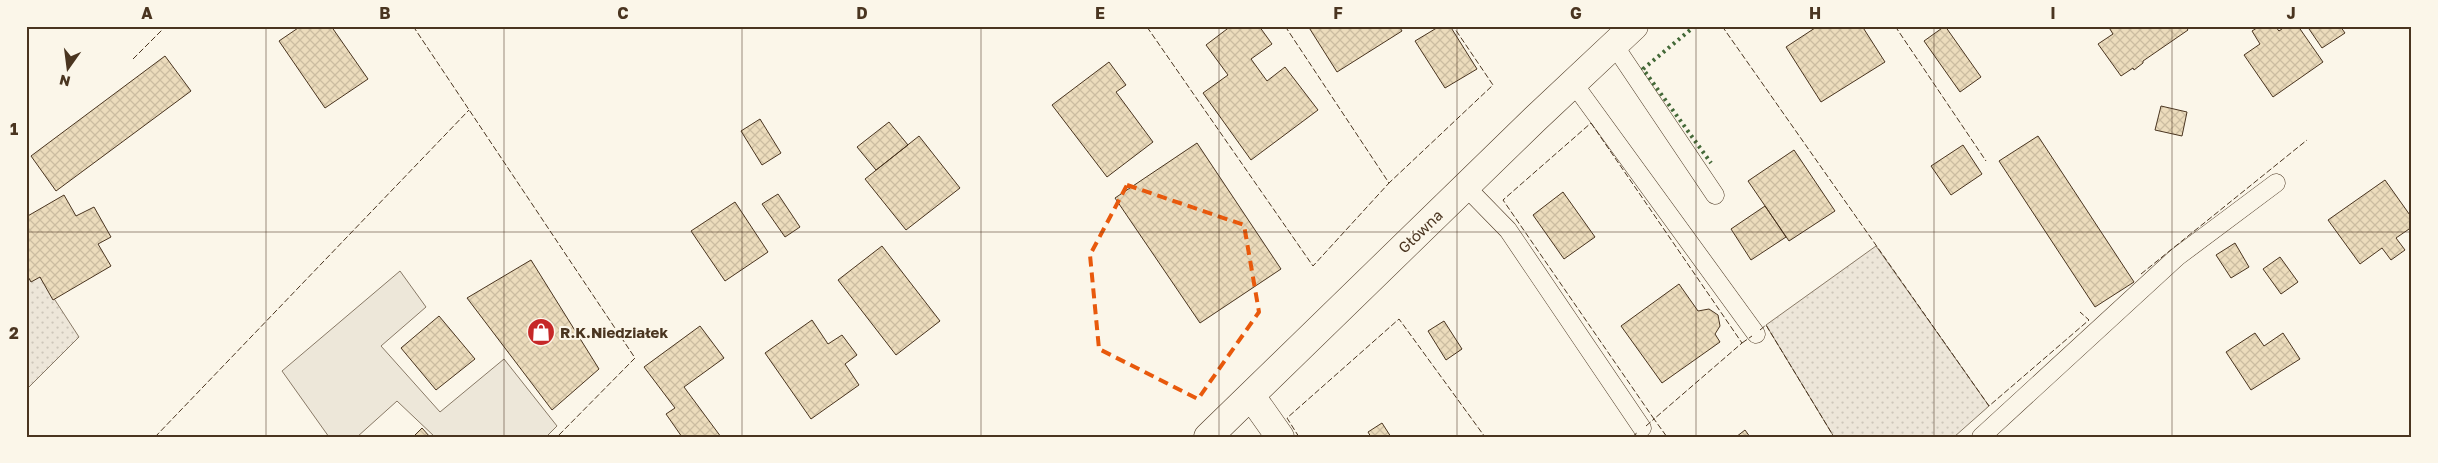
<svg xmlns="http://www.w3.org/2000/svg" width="2438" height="463" font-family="'Golos Text',sans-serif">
<defs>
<pattern id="grass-dots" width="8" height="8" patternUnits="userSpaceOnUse" patternTransform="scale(1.25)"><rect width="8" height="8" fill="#ede6d9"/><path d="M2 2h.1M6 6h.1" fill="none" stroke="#cdc6ba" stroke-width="1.8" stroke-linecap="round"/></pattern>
<pattern id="building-cross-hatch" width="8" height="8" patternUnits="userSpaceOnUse" patternTransform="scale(1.25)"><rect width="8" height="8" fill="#ecdcbc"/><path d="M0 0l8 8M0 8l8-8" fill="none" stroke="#ccbda1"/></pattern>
</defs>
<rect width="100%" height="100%" fill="#fbf6e9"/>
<path fill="url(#grass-dots)" stroke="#887966" d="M1876,246L1989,406L1954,437H1834L1766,325Z
M26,273L40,277L79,337L26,390Z"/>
<path fill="#ede7d9" stroke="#887966" d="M400,271L426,307L381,346L440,412L504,359L557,426L546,437H435L397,401L357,437H329L282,371Z"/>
<path fill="url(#building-cross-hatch)" stroke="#4a3520" d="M301,26H331L368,79L325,108L279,41Z
M1231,26H1259L1272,44L1251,59L1267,81L1285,67L1318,110L1251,160L1203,93L1228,75L1206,45Z
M1308,26H1399L1402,31L1337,72Z
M1440,26H1450L1477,69L1445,88L1415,41Z
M1818,26H1862L1885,62L1821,102L1786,47Z
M1945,26L1981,77L1960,92L1924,41Z
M2108,26H2185L2188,30L2143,61V63L2134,70L2133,68L2121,76L2098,44L2113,34Z
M2260,26H2275L2279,31L2286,26H2298L2323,62L2273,97L2244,55L2260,44L2252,31Z
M2307,26H2340L2345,33L2322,48Z
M165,56L191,91L56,191L31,156Z
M1109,62L1126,85L1116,92L1153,142L1107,177L1052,105Z
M2161,106L2187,112L2182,136L2155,130Z
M760,119L781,153L762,165L741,131Z
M889,122L908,145L876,170L857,147Z
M919,136L960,188L906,230L865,179Z
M2038,136L2134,282L2095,307L1999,161Z
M1197,143L1281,269L1200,323L1115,198Z
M1963,145L1982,174L1951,195L1931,166Z
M1794,150L1835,211L1789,241L1748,181Z
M2385,180L2412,218V227L2396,238L2405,250L2391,260L2382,248L2360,264L2328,220Z
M1563,192L1595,237L1564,259L1533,215Z
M778,194L800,227L785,237L762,204Z
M64,195L76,216L94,207L111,237L98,244L111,266L53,300L40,277L31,282L26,273V217Z
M735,202L768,252L725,281L691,231Z
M1765,206L1786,237L1751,260L1731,229Z
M2235,243L2249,267L2231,278L2216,255Z
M882,246L940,321L896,355L838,280Z
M2280,257L2298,282L2281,294L2263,269Z
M531,260L599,369L552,410L467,298Z
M1679,284L1698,311L1709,309L1718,315L1720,326L1715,334L1720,342L1662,383L1621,326Z
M439,316L475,359L436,390L401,348Z
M812,320L828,344L842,335L857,355L845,364L859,385L811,419L765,353Z
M1444,321L1462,349L1446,360L1428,331Z
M700,326L724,358L684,387L721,437H682L666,414L675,408L644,367Z
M2255,333L2264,346L2283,333L2300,359L2251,390L2226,352Z
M1382,423L1391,437H1371L1368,432Z
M422,428L430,437H413Z
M1745,430L1750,437H1736Z"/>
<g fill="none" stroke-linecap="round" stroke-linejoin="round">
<g stroke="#4a3520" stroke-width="19">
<path id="lane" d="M1614,45L1715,195
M1574,84L1756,334
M1466,187L1508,230L1642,428
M1981,437L2177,257L2276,183"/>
</g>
<g stroke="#4a3520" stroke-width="29">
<path id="street" d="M1251,396L1280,437
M1208,437L1535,119L1634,26"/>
</g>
<use href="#lane" stroke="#fbf6e9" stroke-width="18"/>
<use href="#street" stroke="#fbf6e9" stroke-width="28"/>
<path stroke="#436837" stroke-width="4" stroke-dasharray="2.5 4" stroke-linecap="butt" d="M1695,26L1643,69L1711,163"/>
<path stroke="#4a3520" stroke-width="1" stroke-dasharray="6 2.5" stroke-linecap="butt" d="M413,26L635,358L557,437
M1285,26L1389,183L1493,85L1453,26
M1722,26L1989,406L2089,320L2080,312
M1895,26L1986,161
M1147,27L1313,266L1389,183
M133,59L166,26
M1591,123L1742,343L1654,419L1503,200Z
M2141,274L2307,140
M1760,330L1766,325L1834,437
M1742,343L1752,336
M1646,426L1654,419L1667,437
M155,437L469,110
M1299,437L1287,418L1399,319L1485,437
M1632,437L1638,432"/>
</g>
<path fill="none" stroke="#e8590c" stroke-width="4" stroke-dasharray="10 6" stroke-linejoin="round" d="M1127,185L1244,225L1259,312L1198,399L1099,349L1090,255Z"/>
<path fill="none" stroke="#4a3520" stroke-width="1" stroke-opacity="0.55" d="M266,26V437M504,26V437M742,26V437M981,26V437M1219,26V437M1457,26V437M1696,26V437M1934,26V437M2172,26V437M26,232H2412"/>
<defs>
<g id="shop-disc" transform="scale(1.4375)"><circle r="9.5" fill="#c62828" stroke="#fbf6e9"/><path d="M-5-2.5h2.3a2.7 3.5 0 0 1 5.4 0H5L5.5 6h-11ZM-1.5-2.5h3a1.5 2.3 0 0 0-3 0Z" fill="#fff"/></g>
</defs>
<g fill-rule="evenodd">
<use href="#shop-disc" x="541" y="332"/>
</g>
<g text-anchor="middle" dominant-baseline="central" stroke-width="4" stroke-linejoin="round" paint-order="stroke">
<g font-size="15" fill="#4a3520" stroke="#fbf6e9">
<text transform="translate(1420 231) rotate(-44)">Główna</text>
</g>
<g font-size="15" font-weight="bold" fill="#4a3520" stroke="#fbf6e9" text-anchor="start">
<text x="560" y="332">R.K.Niedziałek</text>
</g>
</g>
<rect width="2438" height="463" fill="none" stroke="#fbf6e9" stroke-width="55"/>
<g transform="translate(68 68) rotate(194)" stroke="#fbf6e9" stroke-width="4" paint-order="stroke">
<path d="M0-4L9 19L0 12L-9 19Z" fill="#4a3520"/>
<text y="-8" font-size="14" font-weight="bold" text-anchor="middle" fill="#4a3520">N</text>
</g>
<rect x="28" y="28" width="2382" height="408" fill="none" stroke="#4a3520" stroke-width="2"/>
<g font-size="16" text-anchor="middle" font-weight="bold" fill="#4a3520">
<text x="147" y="19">A</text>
<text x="385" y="19">B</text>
<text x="623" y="19">C</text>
<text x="862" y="19">D</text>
<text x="1100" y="19">E</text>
<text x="1338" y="19">F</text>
<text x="1576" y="19">G</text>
<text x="1815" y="19">H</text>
<text x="2053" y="19">I</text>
<text x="2291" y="19">J</text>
<text x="14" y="135">1</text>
<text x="14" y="339">2</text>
</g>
</svg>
